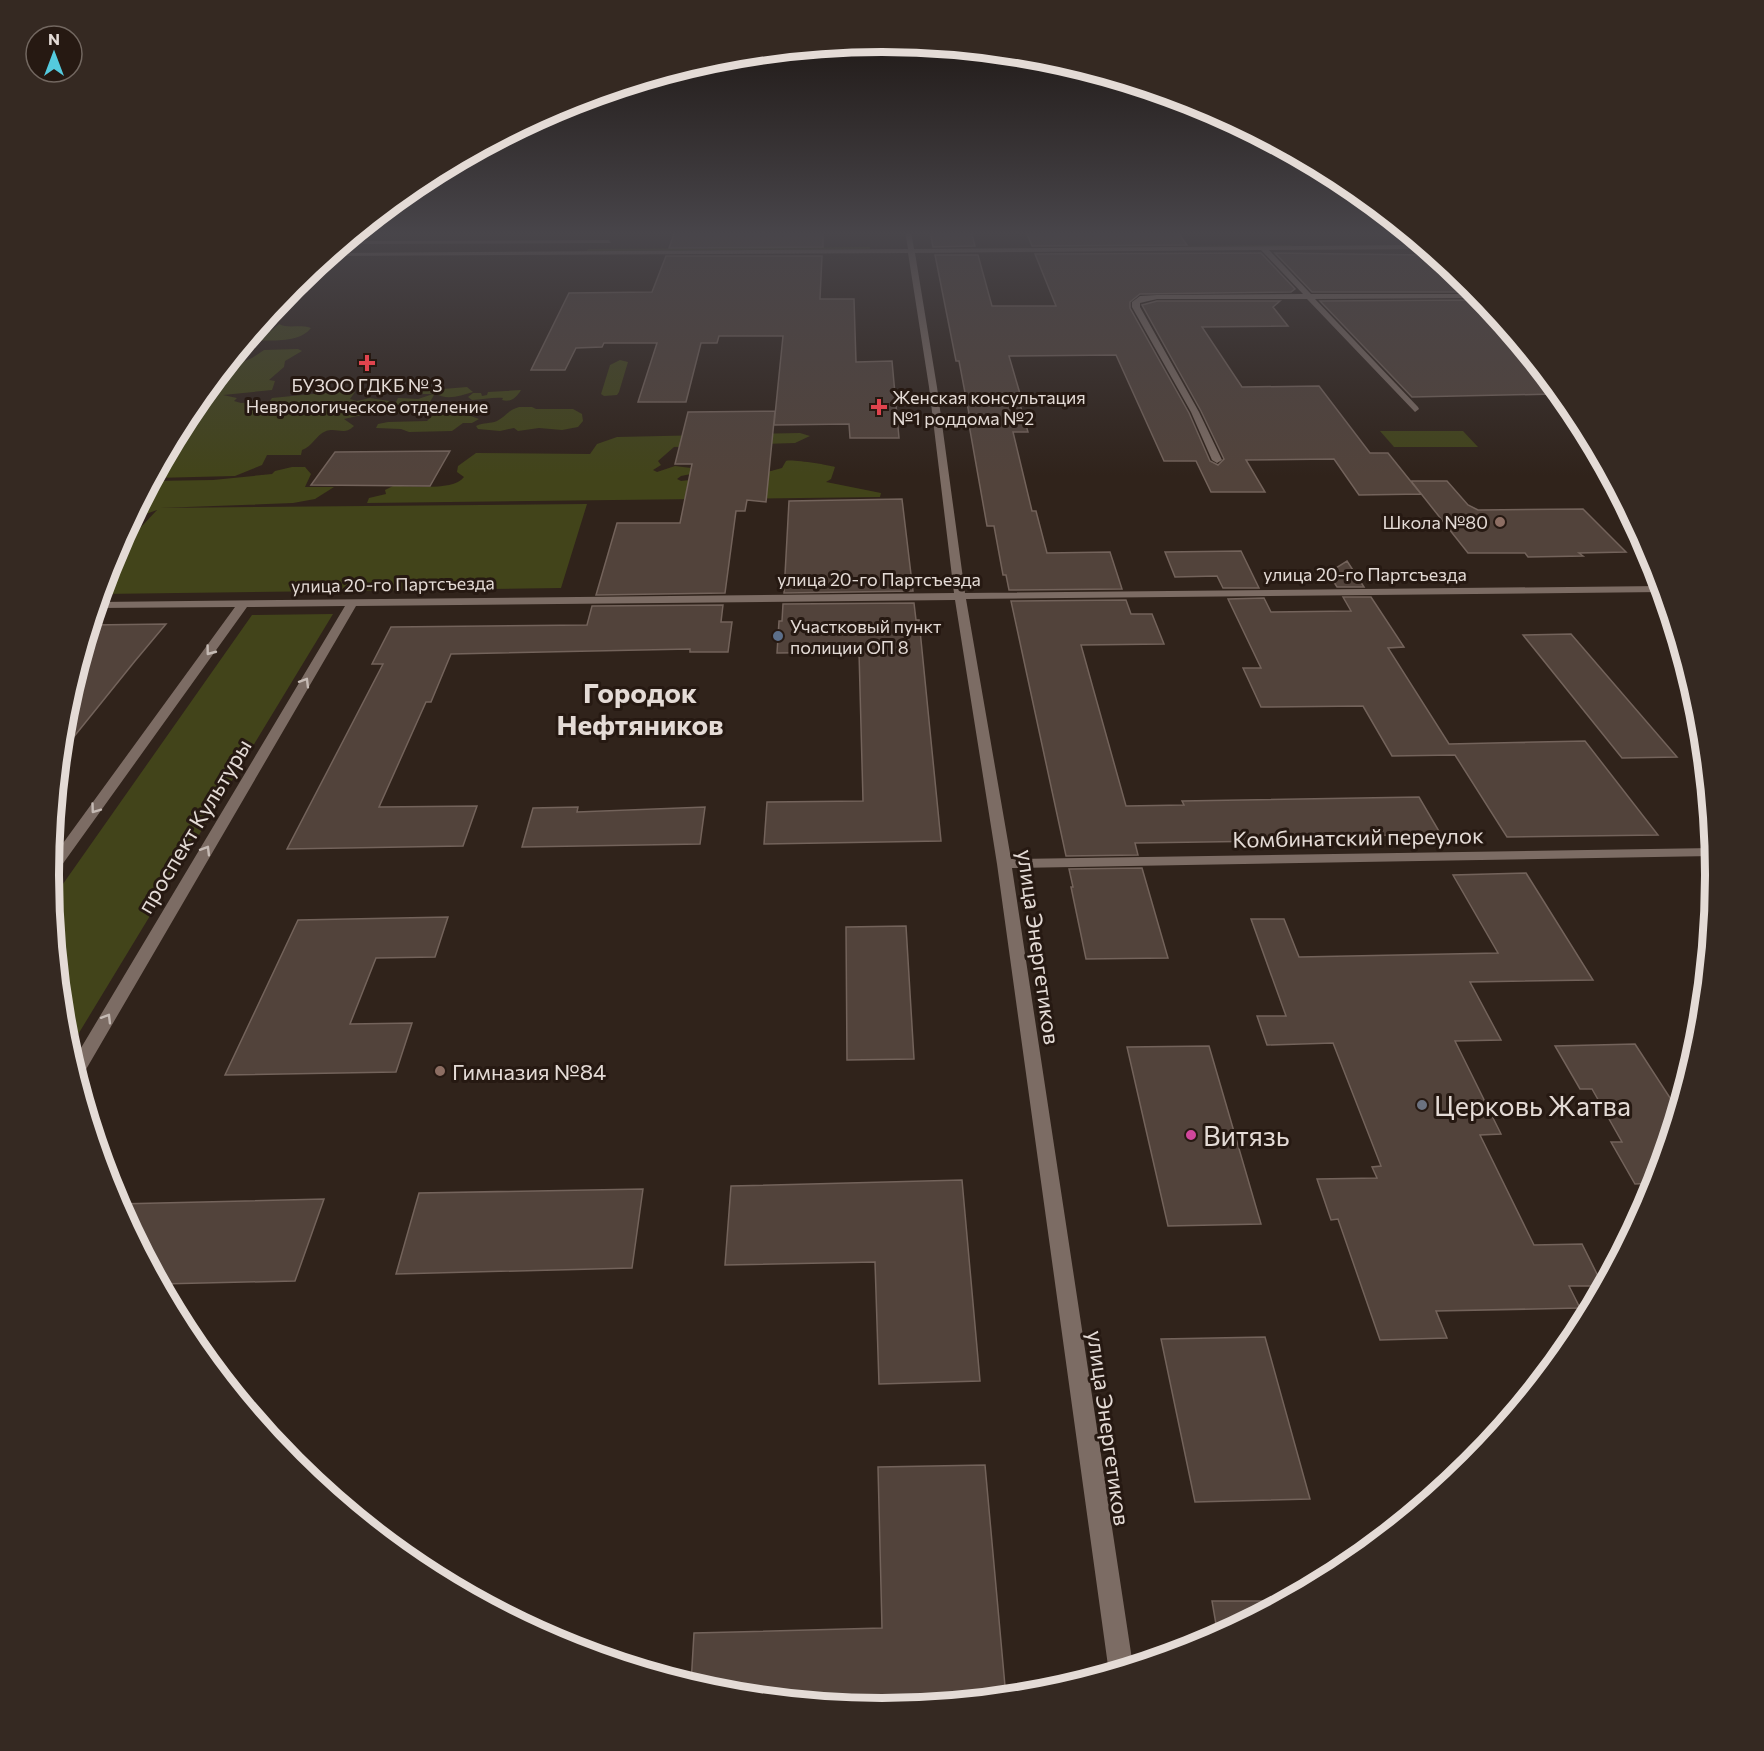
<svg xmlns="http://www.w3.org/2000/svg" width="1764" height="1751" font-family="Commissioner,sans-serif">
<rect width="100%" height="100%" fill="#30231b"/>
<path fill="#42441a" d="M1292,245L1293,246L929,247Z
M870,247V249L587,251L588,249Z
M279,324C288,329 299,324 311,328C298,345 265,339 247,341L255,332L271,331Z
M298,349L302,351L285,361L284,367L269,380L275,381L272,390L223,395L237,398L234,401L241,403L257,402L263,407L273,404L269,402L272,398L343,391L355,392L350,399L357,401L370,398L396,402L398,398L418,399L433,394H423L419,391L467,387L473,392C460,396 446,401 435,393L430,402L437,405L425,406L420,414L376,412L344,419L354,426C344,436 337,427 326,431C316,435 313,446 302,450L301,455H267L262,465L235,476L154,478L189,412L225,369L252,358L264,350Z
M620,360L628,362L619,392L617,395L604,396L601,394L610,365Z
M521,390C517,397 511,403 502,400L503,398C493,397 482,400 472,400L468,397L473,393H481L482,396L487,395L488,392Z
M519,407H532L536,409H573L582,414L583,421L578,427L562,430L539,428L518,431L514,428L500,431L478,429L476,426C484,422 490,424 497,421C505,417 508,410 519,407Z
M457,411L479,419L472,423H463L452,431L409,432L401,429L376,428L378,424L388,422L427,421L432,416Z
M1380,431H1463L1478,447H1394Z
M800,433L810,436L795,443L674,447L658,461L661,465L653,470L657,472L675,466L699,469L696,473L681,476L677,479L681,481L771,471L782,468L786,461C792,459 828,465 835,467L831,479L826,482L881,493L880,497L367,503L369,498L386,494L385,490L393,486C409,485 453,492 464,477L457,472L458,466L476,453L590,454L597,444L617,437Z
M292,467H305L311,474L305,487H334L315,499L293,503L159,508L587,504L561,588L101,594L111,559L157,510L143,515L134,516L152,481L213,480L272,474L275,471Z
M333,614L68,1051L64,1038L51,901L252,615Z"/>
<path fill="#52433b" stroke="#73635b" stroke-width="1.5" d="M675,231H823V247L669,248Z
M930,231H971L975,246L933,247Z
M1026,231H1177L1187,245L1032,246Z
M1261,253L1295,289L1291,292L1140,294L1130,302V308L1189,413L1210,461L1218,465L1224,459L1201,411L1142,305L1157,301H1280L1273,307L1288,326L1202,327L1242,387L1319,386L1370,453H1388L1421,494L1359,495L1334,459L1246,460L1265,492H1211L1196,461H1164L1116,355L1009,356L1023,404H1020L1028,432H1013L1032,511H1036L1047,553L1110,552L1122,589L1009,590L1006,575H1003L994,526H987L968,419H970L959,361H956L935,255H978L992,306H1056L1035,254Z
M1275,253L1422,255L1468,292H1312Z
M666,256H822L820,299H854L856,362L892,361L899,438H850L849,424L774,425L783,336H719L717,343H701L686,402H638L657,343H604L602,347L576,348L565,370H531L569,293L652,292Z
M1478,300L1489,309H1484L1503,325L1541,371H1529L1554,394L1412,397L1320,301Z
M775,411L766,502L747,500L745,511H736L725,593L596,595L617,523H680L692,464H675L688,412Z
M450,451L430,486L311,485L335,452Z
M1411,481H1447L1468,505L1478,510L1583,509L1626,552L1579,553L1583,556L1528,557L1525,553H1468Z
M902,499L913,591L784,593L789,501Z
M1241,551L1259,588H1223L1217,576L1175,577L1165,552Z
M1347,561L1364,587H1337L1328,573Z
M1343,597H1371L1404,647L1388,648L1449,744L1585,741L1658,835L1507,837L1455,755L1392,756L1363,706L1261,707L1243,668H1261L1228,599L1264,598L1271,612L1351,611Z
M1126,600L1131,614H1152L1164,644L1081,645L1126,806L1184,805L1182,801L1419,797L1443,838L1392,839L1390,835L1338,836L1339,840L1135,843L1138,855L1066,856L1011,601Z
M914,603L916,620H919L941,841L764,844L767,802L863,801L859,652L777,653L779,621H782L783,604Z
M723,605L721,622H732L728,652H690V649L451,654L431,702H426L379,807L477,806L463,846L287,849L383,664H372L391,627L587,625L592,606Z
M166,624L135,661L60,754L65,713L91,625Z
M1571,634L1677,757L1622,758L1523,635Z
M578,807L577,812L705,807L700,844L522,847L533,808Z
M1142,868L1168,958L1086,959L1071,887H1073L1069,869Z
M1526,873L1593,980L1470,982L1501,1040L1455,1041L1501,1134L1480,1135L1534,1245L1582,1244L1603,1286H1569L1580,1308L1436,1311L1447,1338L1380,1340L1338,1219L1331,1220L1317,1179L1377,1178L1372,1167L1381,1166L1333,1043L1267,1045L1257,1016H1286L1251,919H1284L1299,957L1498,953L1453,875Z
M448,917L435,957L376,958L350,1024L412,1023L396,1072L225,1075L298,920Z
M906,926L914,1059L847,1060L846,927Z
M1635,1044L1678,1110L1655,1183L1635,1184L1611,1142H1622L1592,1089H1580L1555,1046Z
M1209,1046L1261,1224L1168,1226L1127,1047Z
M962,1180L980,1381L879,1384L875,1262L725,1265L731,1186Z
M643,1189L632,1268L396,1274L419,1193Z
M324,1199L295,1281L160,1284L117,1204Z
M1265,1337L1310,1499L1195,1502L1161,1339Z
M985,1465L1006,1697L882,1709L719,1693L691,1684L694,1633L882,1628L878,1467Z
M1212,1601H1284L1218,1636Z"/>
<g fill="none" stroke-linecap="round" stroke-linejoin="round">
<path fill="#7c6c64" fill-rule="evenodd" d="M905,231H911L914,249L1421,245L1426,249L1269,250L1311,294H1478L1481,298L1315,299L1418,407L1419,409L1415,412L1307,299H1157L1140,303V307L1199,412L1222,460L1217,463L1212,460L1191,412L1132,307V302L1140,296L1157,295L1303,294L1261,250L915,253L937,387L965,593L1661,586L1663,592L966,599L1011,859L1713,848V856L1012,868L1133,1666L1109,1673L997,864L955,600L356,606L81,1078L77,1079L72,1063L345,606L247,607L54,876L49,878L50,861L235,607L97,608L98,602L954,593L929,387L908,253L329,256L333,253L908,249Z
M609,240L611,243L343,244L347,241Z"/>
</g>
<defs><path id="oneway-chevron" d="M-2-3.5L2.5 0L-2 3.5" fill="none" stroke-width="1.6" stroke-linecap="round" stroke-linejoin="round" transform="scale(1.5)"/></defs>
<g stroke="#c5bab4">
<use href="#oneway-chevron" transform="translate(210 651) rotate(127)"/>
<use href="#oneway-chevron" transform="translate(305 682) rotate(-59)"/>
<use href="#oneway-chevron" transform="translate(95 809) rotate(126)"/>
<use href="#oneway-chevron" transform="translate(206 850) rotate(-59)"/>
<use href="#oneway-chevron" transform="translate(107 1018) rotate(-59)"/>
</g>
<linearGradient id="sky" x2="0" y2="1"><stop stop-color="#1a130f"/><stop offset="0.49" stop-color="#48454a"/><stop offset="1" stop-color="#48454a" stop-opacity="0"/></linearGradient>
<rect width="1764" height="476" fill="url(#sky)"/>
<g fill="#e0444e" stroke="#261912" stroke-width="2">
<path d="M364 354h6v6h6v6h-6v6h-6v-6h-6v-6h6z"/>
<path d="M876 398h6v6h6v6h-6v6h-6v-6h-6v-6h6z"/>
</g>
<g fill="#8d6e63" stroke="#261912" stroke-width="2">
<circle cx="1500" cy="522" r="6"/>
<circle cx="440" cy="1071" r="6"/>
</g>
<circle fill="#5c6f8a" stroke="#261912" stroke-width="2" cx="778" cy="636" r="6"/>
<circle fill="#6b7280" stroke="#261912" stroke-width="2" cx="1422" cy="1105" r="6"/>
<circle fill="#d1479c" stroke="#261912" stroke-width="2" cx="1191" cy="1135" r="6"/>
<g text-anchor="middle" dominant-baseline="central" stroke-width="6" stroke-linejoin="round" paint-order="stroke">
<g font-size="18" fill="#e4dbd6" stroke="#261912" text-anchor="start">
<text x="367" y="385" text-anchor="middle">БУЗОО ГДКБ № 3<tspan x="367" dy="21">Неврологическое отделение</tspan></text>
<text x="892" y="397">Женская консультация<tspan x="892" dy="21">№1 роддома №2</tspan></text>
<text x="1488" y="522" text-anchor="end">Школа №80</text>
<text x="790" y="626">Участковый пункт<tspan x="790" dy="21">полиции ОП 8</tspan></text>
</g>
<g font-size="18" fill="#e4dbd6" stroke="#261912">
<text x="1365" y="574">улица 20-го Партсъезда</text>
<text x="879" y="579">улица 20-го Партсъезда</text>
<text transform="translate(393 584) rotate(-1)">улица 20-го Партсъезда</text>
</g>
<g font-size="22" fill="#e4dbd6" stroke="#261912">
<text transform="translate(194 826) rotate(-59)">проспект Культуры</text>
<text transform="translate(1358 837) rotate(-1)">Комбинатский переулок</text>
<text transform="translate(1039 947) rotate(82)">улица Энергетиков</text>
<text transform="translate(1109 1428) rotate(82)">улица Энергетиков</text>
</g>
<g font-size="22" fill="#e4dbd6" stroke="#261912" text-anchor="start">
<text x="452" y="1071">Гимназия №84</text>
</g>
<g font-size="27" fill="#e4dbd6" stroke="#261912" text-anchor="start">
<text x="1434" y="1105">Церковь Жатва</text>
<text x="1203" y="1135">Витязь</text>
</g>
<g font-size="28" font-weight="bold" fill="#e4dbd6" stroke="#261912">
<text x="640" y="692">Городок<tspan x="640" dy="32">Нефтяников</tspan></text>
</g>
</g>
<path d="M0 0H1764V1751H0ZM59 875a823 823 0 1 1 1646 0a823 823 0 1 1-1646 0Z" fill="#352922" fill-rule="evenodd"/>
<path fill="none" stroke="#e4dbd6" stroke-width="8" d="M59 875a823 823 0 1 1 1646 0a823 823 0 1 1-1646 0Z"/>
<g transform="translate(54 54)"><circle r="28" fill="#261912" stroke="#726760" stroke-width="1.5"/>
<path d="M0-4.5L10 22L0 15L-10 22Z" fill="#54cade"/>
<text y="-9" font-size="16" font-weight="bold" text-anchor="middle" fill="#e4dbd6">N</text>
</g>
</svg>
